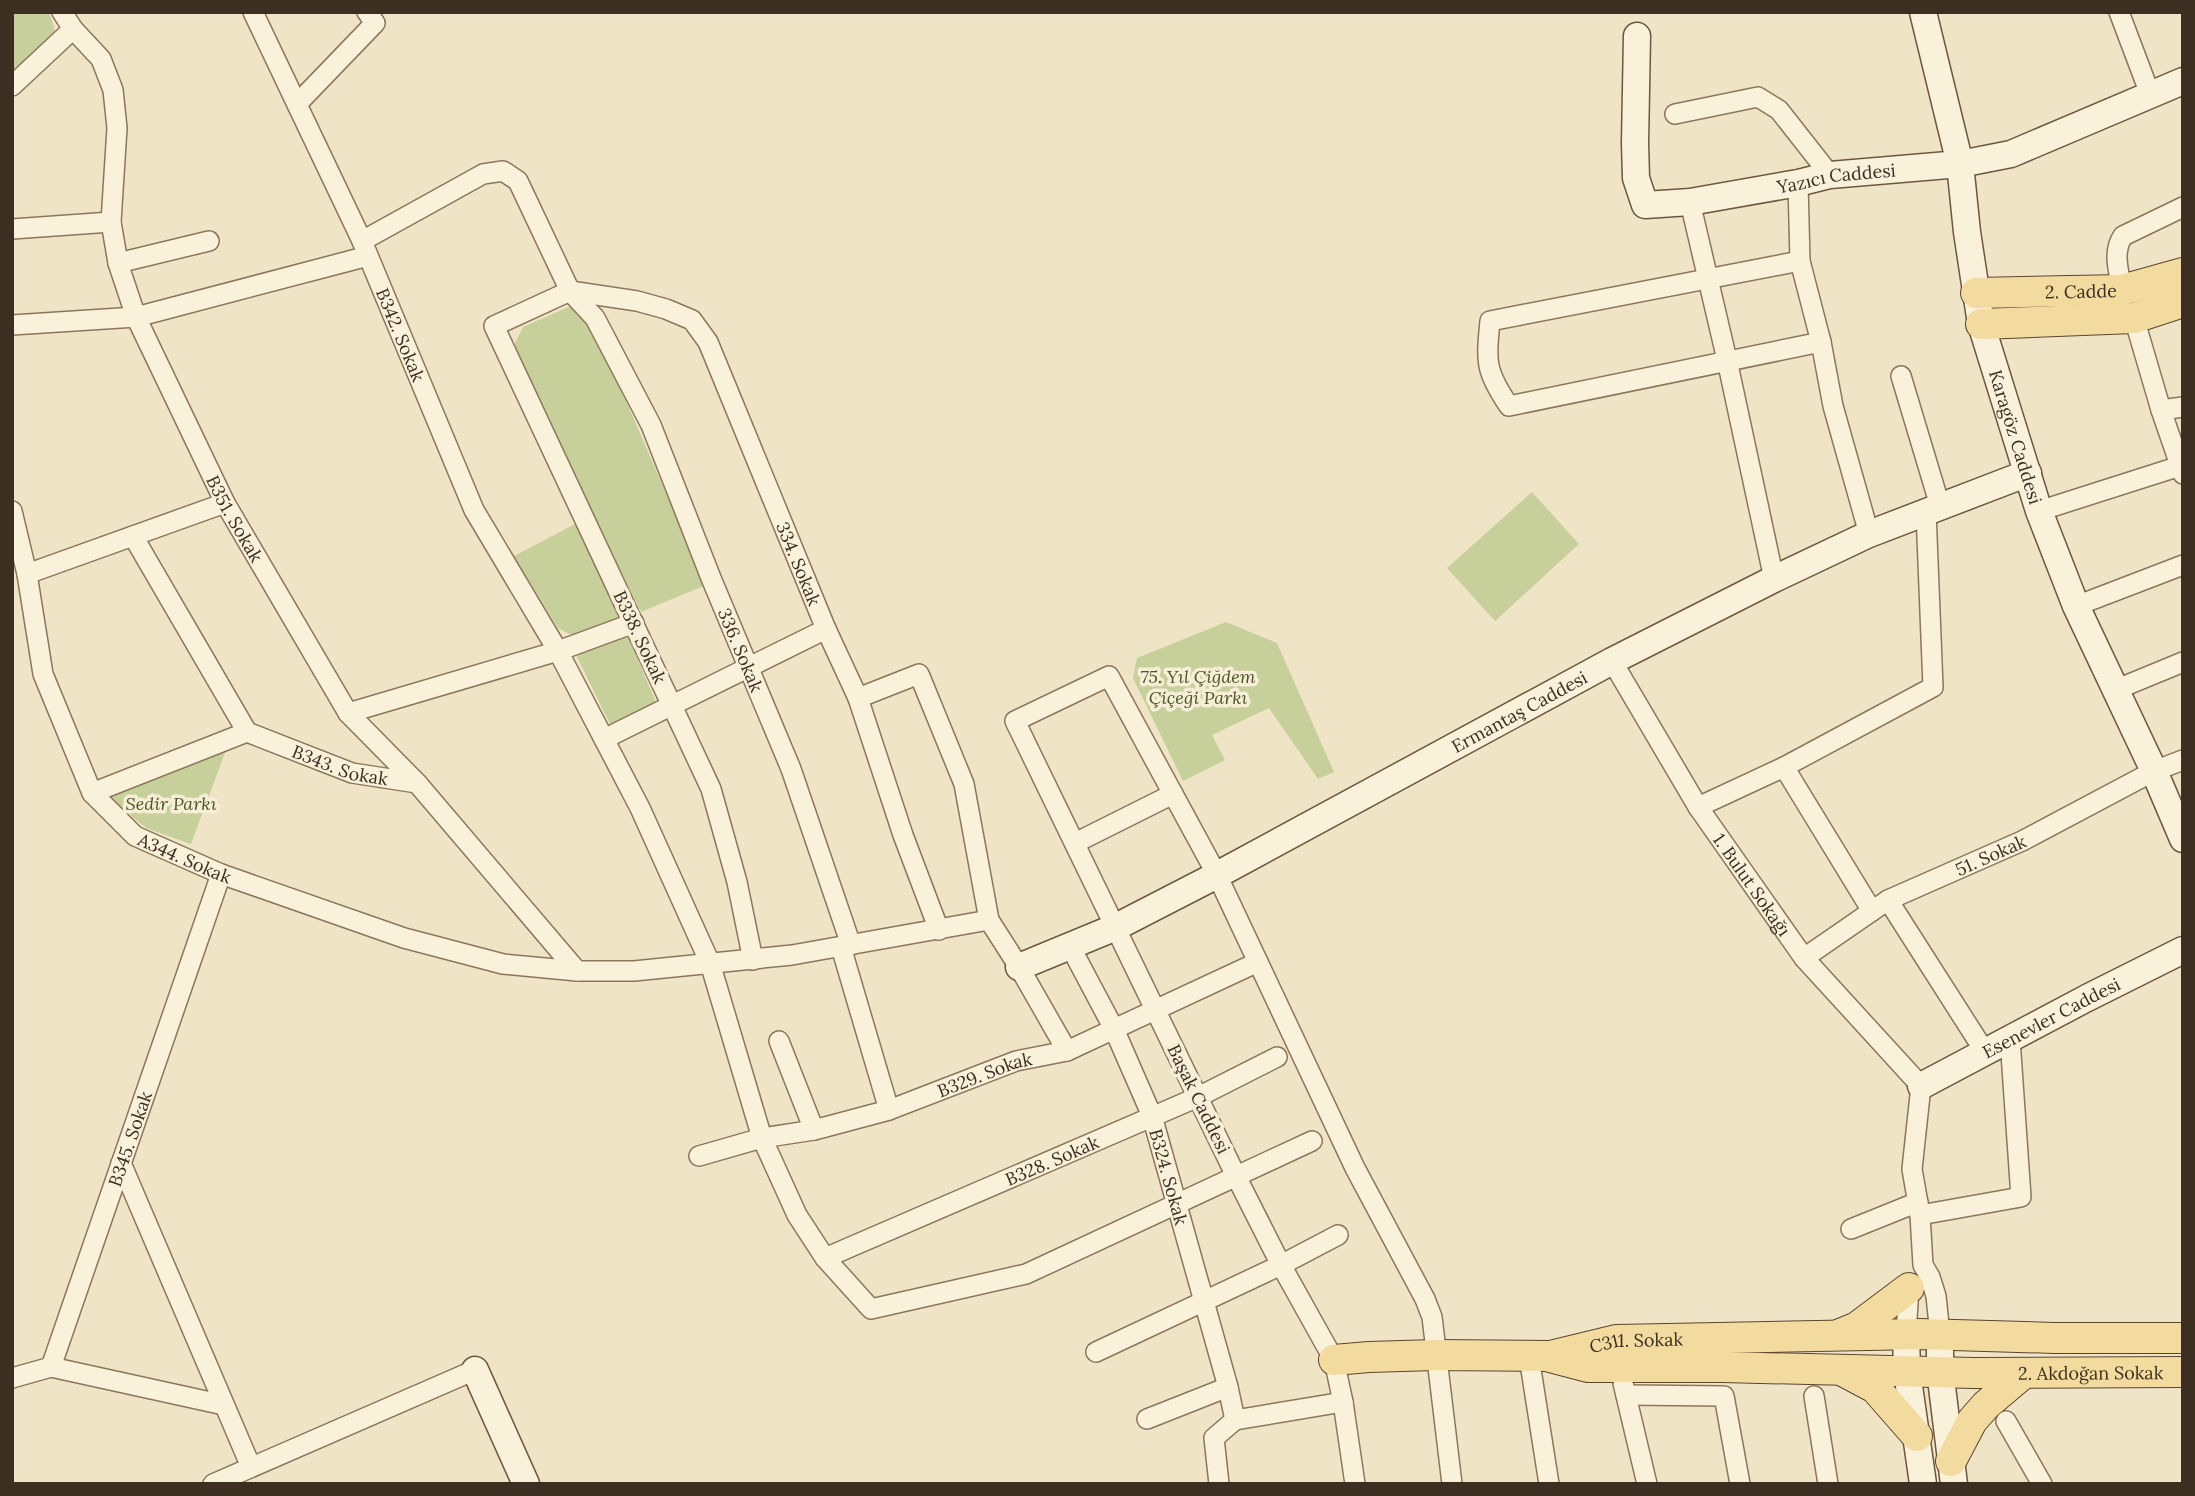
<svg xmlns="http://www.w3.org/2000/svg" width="2195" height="1496" font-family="Lora,serif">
<rect width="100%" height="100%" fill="#f0e4c7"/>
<path fill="#c7cf9a" d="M12,12H49L55,31L12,74Z
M573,305L589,316L706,585L641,612L520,363L514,345L523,327Z
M1532,492L1579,544L1495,621L1447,568Z
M579,522L619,619L575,637L558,628L514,556Z
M1226,622L1277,643L1334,772L1318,779L1269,708L1212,735L1225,760L1183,781L1133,678L1137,658Z
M628,636L657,705L611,726L576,655Z
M226,750L191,844L146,828L111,799L122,785Z"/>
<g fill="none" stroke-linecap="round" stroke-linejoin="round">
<g stroke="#8c765b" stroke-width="22">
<g id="street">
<path id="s1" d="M62,12L73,29L101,59L113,90L117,128L111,222L118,263L136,317L225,503L348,713L417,783"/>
<path id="s2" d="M253,12L362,241L474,510L558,651L640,808L710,963L762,1138L797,1215L825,1258L871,1309L1026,1274L1312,1141"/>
<path d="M2119,12L2150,94"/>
<path d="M12,86L73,29"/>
<path d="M297,104L375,23L367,12"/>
<path d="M1675,114L1758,97L1779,110L1830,175"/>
<path d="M1798,183L1800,261L1821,342L1833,406L1869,534"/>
<path d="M1690,202L1727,360L1774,579"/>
<path d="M12,229L111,222"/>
<path id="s3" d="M362,241L483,174L503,171L518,181L570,291L595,318L651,425L711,578L791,769L851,945"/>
<path d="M1800,261L1490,321C1486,362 1485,371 1509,406L1821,342"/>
<path d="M118,263L209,241"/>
<path d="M2122,290C2119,272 2112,252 2123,236L2183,207"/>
<path d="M2134,318L2161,410L2183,474"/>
<path d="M12,325L136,317L368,256"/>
<path d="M1901,376L1940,506"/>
<path d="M2161,410L2183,407"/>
<path id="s4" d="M12,511L27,574L43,674L92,793L135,836L221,874L404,938L503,964L577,971H634L792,955L989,920"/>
<path d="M2039,511L2180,466"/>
<path id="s5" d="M133,536L247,732L352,773L417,783L577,971"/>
<path d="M27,574L225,503"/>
<path d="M2076,606L2183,565"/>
<path id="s6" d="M1612,661L1698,807L1804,958L1921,1086L1912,1169L1920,1215L1923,1265L1930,1277L1936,1296L1940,1334"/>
<path d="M2115,690L2183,662"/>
<path d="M858,698L919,674L964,784L989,920L1019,967L1067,1051"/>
<path d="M348,713L558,651L634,623"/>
<path d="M604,739L826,629"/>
<path d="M1784,767L1933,687L1926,512"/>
<path d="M92,793L247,732"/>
<path d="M1698,807L1784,767L1872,911"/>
<path d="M1075,843L1173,794"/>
<path d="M1888,900L1985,1052"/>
<path id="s7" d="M1070,946L1114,1029L1152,1116L1228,1387L1235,1420L1214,1438L1219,1484"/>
<path d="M841,947L889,1110"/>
<path id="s8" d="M1804,958L1888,900L2022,841L2154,771L2183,760"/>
<path id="s9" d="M753,960L737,882L711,789L494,326L570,291L637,301L666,309L692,320L708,342L826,629L858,698L903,835L939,930"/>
<path d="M779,1041L814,1130"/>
<path id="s10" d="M699,1156L762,1138L814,1130L889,1110L1016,1061L1067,1051L1258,962"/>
<path d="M121,1163L251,1467"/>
<path d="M1920,1215L2021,1197L2010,1039"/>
<path d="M1851,1229L1918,1202"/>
<path id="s11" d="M825,1258L1198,1097L1277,1057"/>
<path d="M1906,1334L1909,1288L1912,1284"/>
<path d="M1096,1352L1281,1265L1338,1235"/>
<path d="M1529,1357L1549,1484"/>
<path d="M51,1367L224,1405"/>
<path id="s12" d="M12,1378L51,1367L221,874"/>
<path d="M1623,1383L1647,1484"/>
<path d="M1626,1395L1724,1396L1740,1484"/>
<path d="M1814,1396L1828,1484"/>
<path d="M1147,1419L1228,1387"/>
<path d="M1235,1420L1343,1402"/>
<path d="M2006,1421L2042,1484"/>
<path d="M213,1484L475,1370"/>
<path d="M1355,1484L1343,1402L1334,1360L1281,1265L1237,1178L1015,721L1109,676L1217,875L1355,1168L1425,1299L1432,1317L1452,1484"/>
</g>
</g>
<g stroke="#6e573e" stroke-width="29">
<g id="secondary">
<path id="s13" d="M1923,12L1960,164L1967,232L1981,324L2039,511L2076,606L2154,771L2183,839"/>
<path id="s14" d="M1637,36L1635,143L1636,178L1645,205L1690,202L1798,183L1830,175L1960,164L2011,154L2183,81"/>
<path id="s15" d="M1019,967L1116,927L1217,875L1612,661L1774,579L1869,534L2028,473"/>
<path id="s16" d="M1921,1086L2087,998L2183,950"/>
<path d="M1906,1334L1907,1372L1923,1484"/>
<path d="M1940,1334V1371L1954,1484"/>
<path d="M475,1370L526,1484"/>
</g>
</g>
<g stroke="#5a4430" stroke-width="32">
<g id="primary">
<path id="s17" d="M1976,293L2122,290L2183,273"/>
<path d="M1981,324L2134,318L2183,302"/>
<path d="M1840,1334L1857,1327L1909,1288"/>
<path id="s18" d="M1550,1357L1588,1367H1722L1974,1373L2183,1372"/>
<path id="s19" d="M1334,1360L1369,1357L1435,1355L1550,1356L1616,1340L1920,1334L2055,1338H2183"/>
<path d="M1843,1371L1875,1388L1917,1436"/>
<path d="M1951,1461L1972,1421L1986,1405L2024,1373"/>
</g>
</g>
<use href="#street" stroke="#faf1db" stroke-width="19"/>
<use href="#secondary" stroke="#faf1db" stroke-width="26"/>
<use href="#primary" stroke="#f3db9f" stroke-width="30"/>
</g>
<g text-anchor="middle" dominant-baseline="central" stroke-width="7" stroke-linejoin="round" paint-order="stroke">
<g font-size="18" fill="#3c2e20" stroke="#f7eed7">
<text stroke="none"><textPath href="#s14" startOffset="364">Yazıcı Caddesi</textPath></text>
<text stroke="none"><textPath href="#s17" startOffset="105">2. Cadde</textPath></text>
<text stroke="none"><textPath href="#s2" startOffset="355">B342. Sokak</textPath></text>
<text stroke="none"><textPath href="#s13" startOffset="436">Karagöz Caddesi</textPath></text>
<text stroke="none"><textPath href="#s1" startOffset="550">B351. Sokak</textPath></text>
<text stroke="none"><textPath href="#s9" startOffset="1164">334. Sokak</textPath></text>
<text transform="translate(640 637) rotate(65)">B338. Sokak</text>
<text stroke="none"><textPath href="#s3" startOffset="698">336. Sokak</textPath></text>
<text stroke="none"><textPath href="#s15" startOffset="562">Ermantaş Caddesi</textPath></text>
<text stroke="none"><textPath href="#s5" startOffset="326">B343. Sokak</textPath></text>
<text stroke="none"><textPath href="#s8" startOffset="214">51. Sokak</textPath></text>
<text stroke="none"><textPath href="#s4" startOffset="410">A344. Sokak</textPath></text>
<text stroke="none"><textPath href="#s6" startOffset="264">1. Bulut Sokağı</textPath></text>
<text stroke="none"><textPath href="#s16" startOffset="147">Esenevler Caddesi</textPath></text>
<text stroke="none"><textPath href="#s10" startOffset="298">B329. Sokak</textPath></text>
<text transform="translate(1199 1099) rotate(64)">Başak Caddesi</text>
<text stroke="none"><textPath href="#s12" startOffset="282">B345. Sokak</textPath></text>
<text stroke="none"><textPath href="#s11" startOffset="247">B328. Sokak</textPath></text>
<text stroke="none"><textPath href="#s7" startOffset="252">B324. Sokak</textPath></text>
<text stroke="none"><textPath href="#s19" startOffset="304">C311. Sokak</textPath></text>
<text stroke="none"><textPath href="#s18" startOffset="542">2. Akdoğan Sokak</textPath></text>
</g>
<g font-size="18" font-style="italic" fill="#4b5926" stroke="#f7eed7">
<text x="1198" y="676">75. Yıl Çiğdem<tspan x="1198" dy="21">Çiçeği Parkı</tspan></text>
<text x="171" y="803">Sedir Parkı</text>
</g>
</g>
<rect width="2195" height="1496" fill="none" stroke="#3c2e20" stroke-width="28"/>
</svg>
